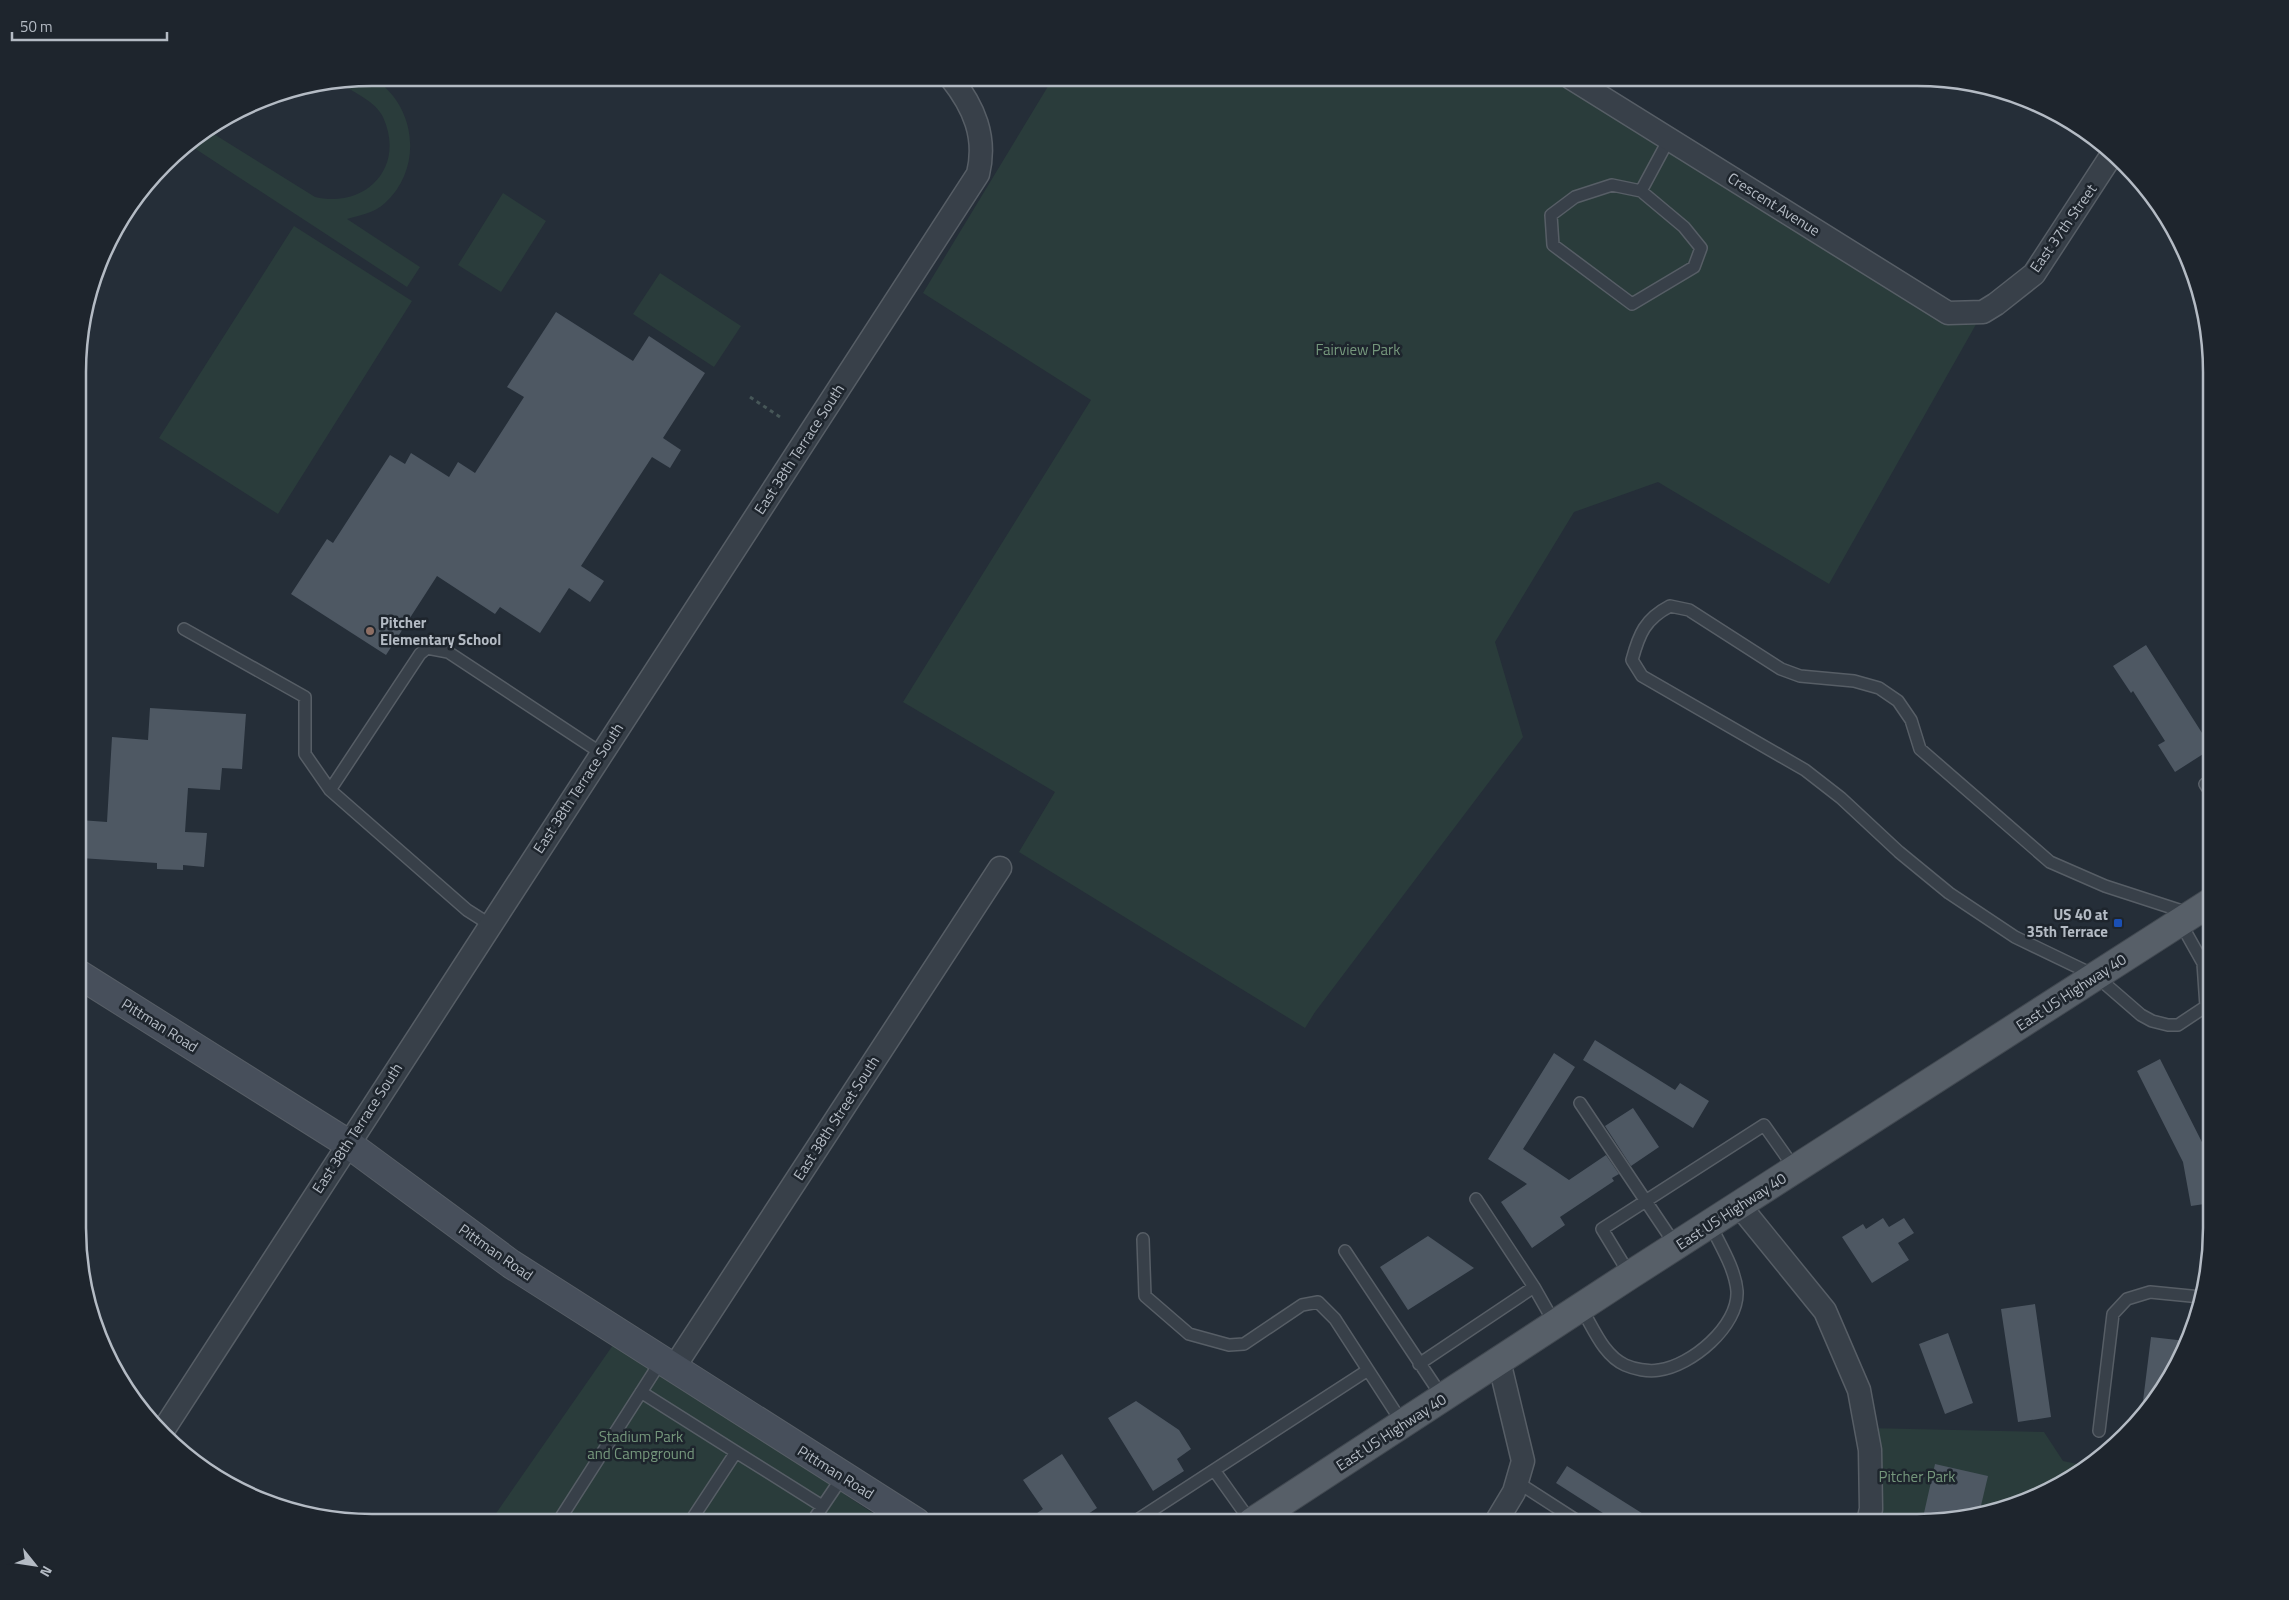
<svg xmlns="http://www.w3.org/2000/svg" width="2289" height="1600" font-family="'Titillium Web',sans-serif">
<rect width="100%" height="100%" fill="#252e38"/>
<path fill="#2a3c3b" d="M373,78C416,105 424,167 385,203C374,213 361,215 347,219L420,267L407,287L188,144L209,131L315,197C366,209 406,167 383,117C376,102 355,93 341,84Z
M1053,78H1571L1948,313L1983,312L1829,584L1658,482L1574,512L1495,642L1523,737L1315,1012L1305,1028L1019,852L1055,792L903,702L1091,400L923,293Z
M503,193L546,221L501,292L458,265Z
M294,226L412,301L278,514L159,438Z
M660,273L741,326L714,367L633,314Z
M620,1335L850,1498L886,1522H490Z
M1866,1428L2044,1432L2063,1461L2086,1466C2074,1475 2061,1485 2048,1492C1993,1520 1928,1522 1868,1522Z"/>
<path fill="#4e5863" d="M556,312L633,361L649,336L705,373L663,438L681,450L670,468L652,457L581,566L604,581L590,602L569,588L540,633L500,607L495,614L437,576L386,655L291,594L327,539L333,543L390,455L405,464L411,453L449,477L458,462L475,473L524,397L507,387Z
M2146,645L2211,747V749L2175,772L2158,745L2165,741L2133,691L2131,693L2113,666Z
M150,708L246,714L242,769L222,768L220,790L188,788L185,832L207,833L204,867L183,865V870L157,869V863L80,858V820L107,822L112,737L148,740Z
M1595,1040L1675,1090L1680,1083L1709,1101L1693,1128L1583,1060Z
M1554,1053L1575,1067L1523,1149L1569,1180L1606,1155L1619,1174L1612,1178L1614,1181L1560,1217L1565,1225L1532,1248L1501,1202L1527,1184L1488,1159Z
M2160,1059L2211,1160V1203L2191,1206L2183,1162L2137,1071Z
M1633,1108L1659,1147L1631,1166L1605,1126Z
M1883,1218L1889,1227L1904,1218L1914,1233L1898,1243L1909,1260L1872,1283L1842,1237L1863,1224L1866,1229Z
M1428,1236L1474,1268L1408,1310L1380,1267Z
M2035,1304L2051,1417L2018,1422L2001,1309Z
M1948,1333L1973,1403L1945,1414L1919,1344Z
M2151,1337L2186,1341L2151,1407L2141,1417Z
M1136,1401L1179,1430L1191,1449L1177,1459L1184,1471L1153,1491L1108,1418Z
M1062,1454L1097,1508L1076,1522H1024L1043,1509L1023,1480Z
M1935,1464L1988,1476L1979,1514L1922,1522Z
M1567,1466L1656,1522H1617L1556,1483Z"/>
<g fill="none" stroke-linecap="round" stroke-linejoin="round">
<g stroke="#575e66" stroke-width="14">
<path id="lane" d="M1641,191L1684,227L1701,248L1694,267L1632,304L1553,245L1551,215L1575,197L1612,185L1641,191L1669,139
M184,629L305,697V754L330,790L467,910L489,924
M2205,784L2211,793
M330,790L420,654L427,648L448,652L601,753
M2188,913L2105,886L2050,862L1920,749L1911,720L1898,701L1879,688L1854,681L1800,676L1781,669L1689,610L1670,606C1645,619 1639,634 1632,660L1642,676L1805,770L1841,798L1899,852L1949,893L2015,937L2096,976L2141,1015L2152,1021L2168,1025H2178L2211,1003
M2180,922L2203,963L2206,1007
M1580,1103L1676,1246
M1476,1199L1534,1287
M1143,1239L1145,1296L1189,1334L1229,1345L1244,1344L1302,1305L1318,1302L1335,1319L1403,1424
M1345,1251L1443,1398
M1630,1275L1602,1229L1764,1125L1795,1169
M1581,1308C1593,1327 1603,1355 1625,1365C1634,1369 1648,1372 1659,1370C1691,1366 1739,1326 1737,1291C1735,1268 1720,1245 1710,1224
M1419,1364L1534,1287L1555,1324
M641,1392L736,1452
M2099,1431L2113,1314L2127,1299L2150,1292L2201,1297
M1214,1470L1251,1522
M1517,1482L1579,1522
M558,1522L661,1361
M690,1522L736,1452L822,1506
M812,1522L843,1476
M1134,1522L1368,1370"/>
</g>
<g stroke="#575e66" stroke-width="25">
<path id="street" d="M1571,78L1948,313L1983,312L1996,304L2034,274L2111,156
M1739,1205L1825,1311L1859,1390L1870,1450L1871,1509L1868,1522
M673,1369L1000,868
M164,1429L978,174C987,137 974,107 951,78
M1496,1522L1514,1492L1523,1461L1499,1361"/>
</g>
<g stroke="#575e66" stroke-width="30">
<path id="secondary" d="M80,975L347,1143L511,1264L916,1522"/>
</g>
<g stroke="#424951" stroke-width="30">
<path id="primary" d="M1252,1522L1630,1275L2211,902"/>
</g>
<path stroke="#475758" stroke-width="3" stroke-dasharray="4 4" stroke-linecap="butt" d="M750,397L783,419"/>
<use href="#lane" stroke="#384049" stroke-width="11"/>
<use href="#street" stroke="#384049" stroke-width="22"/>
<use href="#secondary" stroke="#474f5b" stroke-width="28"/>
<use href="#primary" stroke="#575f68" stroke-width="28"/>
</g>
<circle fill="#8d6e63" stroke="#1e252d" stroke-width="2" cx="370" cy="631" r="5"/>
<rect fill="#1a4fb4" stroke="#1e252d" stroke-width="2" x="2113" y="918" width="10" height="10" rx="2.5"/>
<g text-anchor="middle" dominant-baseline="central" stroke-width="5" stroke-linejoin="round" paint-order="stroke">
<g font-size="15" fill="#b4bbc4" stroke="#1e252d">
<text transform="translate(1774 204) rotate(32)">Crescent Avenue</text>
<text transform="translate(2063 228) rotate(-55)">East 37th Street</text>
<text transform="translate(799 449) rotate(-57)">East 38th Terrace South</text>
<text transform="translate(578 788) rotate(-57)">East 38th Terrace South</text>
<text transform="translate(2071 992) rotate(-33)">East US Highway 40</text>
<text transform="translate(160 1025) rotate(32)">Pittman Road</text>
<text transform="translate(836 1118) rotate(-57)">East 38th Street South</text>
<text transform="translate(357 1128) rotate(-57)">East 38th Terrace South</text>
<text transform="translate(1731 1211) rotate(-33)">East US Highway 40</text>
<text transform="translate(496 1252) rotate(35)">Pittman Road</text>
<text transform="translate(1391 1432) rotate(-33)">East US Highway 40</text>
<text transform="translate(836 1472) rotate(32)">Pittman Road</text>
</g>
<g font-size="15" fill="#75977c" stroke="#1e252d">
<text x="1358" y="349">Fairview Park</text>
<text x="641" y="1436">Stadium Park<tspan x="641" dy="17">and Campground</tspan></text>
<text x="1917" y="1476">Pitcher Park</text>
</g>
<g font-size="15" font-weight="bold" fill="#b4bbc4" stroke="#1e252d" text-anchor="start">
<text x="380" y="622">Pitcher<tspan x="380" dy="17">Elementary School</tspan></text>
<text x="2108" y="914" text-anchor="end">US 40 at<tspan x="2108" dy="17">35th Terrace</tspan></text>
</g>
</g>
<path d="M0 0H2289V1600H0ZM372 86H1917A286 286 0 0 1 2203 372V1228A286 286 0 0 1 1917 1514H372A286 286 0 0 1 86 1228V372A286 286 0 0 1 372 86Z" fill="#1e252d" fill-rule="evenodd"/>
<path fill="none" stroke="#b4bbc4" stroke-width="2.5" d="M372 86H1917A286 286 0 0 1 2203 372V1228A286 286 0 0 1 1917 1514H372A286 286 0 0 1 86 1228V372A286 286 0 0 1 372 86Z"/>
<g transform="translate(35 1565) rotate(120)" stroke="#1e252d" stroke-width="4" paint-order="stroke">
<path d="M0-4L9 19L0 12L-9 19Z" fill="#b4bbc4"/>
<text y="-8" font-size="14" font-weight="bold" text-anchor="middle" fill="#b4bbc4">N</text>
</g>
<path d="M12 32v8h155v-8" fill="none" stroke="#b4bbc4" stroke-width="2.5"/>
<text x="20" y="32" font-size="15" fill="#b4bbc4" stroke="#1e252d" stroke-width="4" paint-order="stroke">50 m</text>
</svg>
